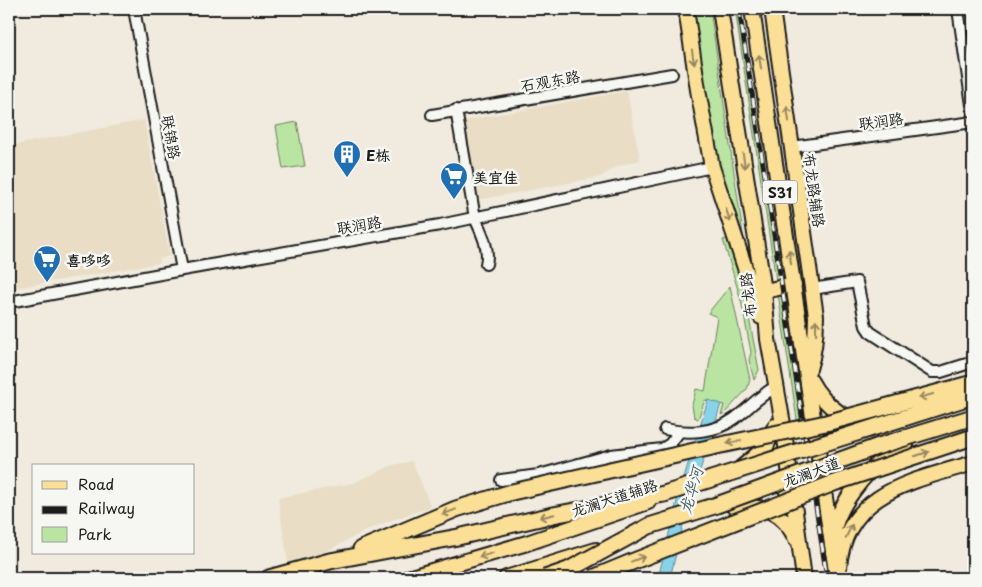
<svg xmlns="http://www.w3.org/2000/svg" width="982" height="587" font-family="'Playpen Sans','LXGW WenKai TC',sans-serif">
<rect width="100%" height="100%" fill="#f0ebde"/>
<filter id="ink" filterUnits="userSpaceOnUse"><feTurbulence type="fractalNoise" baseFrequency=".02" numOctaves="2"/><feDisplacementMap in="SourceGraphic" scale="10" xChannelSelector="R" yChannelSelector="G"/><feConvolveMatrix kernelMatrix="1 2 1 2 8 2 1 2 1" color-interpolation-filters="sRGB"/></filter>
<g filter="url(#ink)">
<path fill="#e9ddc6" d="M627,91L640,160L618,166L600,177L483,199H477L464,123L467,120Z
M144,120L170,256L159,259V263L9,289V146Z
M412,461L431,507L389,521L365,531L327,551L288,563L278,498L353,483L393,465Z"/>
<path fill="#b9e4a1" stroke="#6a805e" d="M692,9H710L747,261L713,141Z
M735,9H740L803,426H798Z
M766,26H769L811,329L805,287Z
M297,122L305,166L283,169L276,126Z
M729,238L744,292L759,370L754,380L749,360L751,352L741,300L723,240Z
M730,286L750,380L747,389L724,414L721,415L724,405L705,400L698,419L694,417L692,405L696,389L705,391L717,317L708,313Z"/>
<path fill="#88d3e8" stroke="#5d8a96" d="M708,400L721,404L683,525L670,578H658L679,493Z"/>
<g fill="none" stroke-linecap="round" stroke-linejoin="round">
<g stroke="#1c1c1c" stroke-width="14">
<path id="minor" d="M134,9L182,270
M958,9L973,112
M456,110L475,218C481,231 490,249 486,264
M432,115L672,74
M792,147L973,122
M812,289L857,282L866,326L870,332L932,372H941L973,362
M9,302L182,270L440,225L712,167
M665,429C687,434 715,433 734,419C749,408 760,395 777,386
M501,480L539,475L611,455L662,449L670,444L679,432"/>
</g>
<g stroke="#1c1c1c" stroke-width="18">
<path id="major" d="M686,9L698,90L712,167L761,317
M720,9L764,291L768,339L783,424L804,578
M752,9L837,578
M772,9L816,316C816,335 815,351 809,369
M764,291L794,285
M810,380C824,406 850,426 880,426
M741,468L766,447L775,426
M785,488L830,471
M733,506C764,506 782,510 796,539
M833,534C837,507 864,473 886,457C892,452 899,449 906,445
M451,565L455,578
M839,568C844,492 914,481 973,463
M408,578L527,543L648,502
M506,578L596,550"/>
</g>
<g stroke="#1c1c1c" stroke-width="19">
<path id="highway" d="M361,549L456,509L512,492
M269,578L330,561L458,537L553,515L664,494"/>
</g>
<use href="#minor" stroke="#f6f6f2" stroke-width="10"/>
<use href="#major" stroke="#fbdf96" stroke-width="14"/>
<use href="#highway" stroke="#fbdf96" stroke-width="15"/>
<g stroke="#1c1c1c" stroke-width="5">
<path id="rail" d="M739,9L827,578"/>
</g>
<use href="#rail" stroke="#f6f6f2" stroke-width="3" stroke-dasharray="9" stroke-linecap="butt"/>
<g stroke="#1c1c1c" stroke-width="19" stroke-linecap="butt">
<path id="highway-bridge" d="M512,492L721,445L826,423L973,383
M664,494L973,396
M545,578L568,570L649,526L714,506L879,446L973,417
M593,578L634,561L834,483L973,437"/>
</g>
<use href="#highway-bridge" stroke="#fbdf96" stroke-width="15"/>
</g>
<defs><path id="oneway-shaft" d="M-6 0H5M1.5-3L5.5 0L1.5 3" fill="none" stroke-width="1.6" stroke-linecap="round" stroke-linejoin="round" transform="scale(1.25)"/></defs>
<g stroke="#97875f">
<use href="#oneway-shaft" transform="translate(693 57) rotate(82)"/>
<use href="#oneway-shaft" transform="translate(760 62) rotate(-99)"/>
<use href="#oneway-shaft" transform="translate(788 114) rotate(-98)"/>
<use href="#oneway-shaft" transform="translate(744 161) rotate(81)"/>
<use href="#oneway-shaft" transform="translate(728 215) rotate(72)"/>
<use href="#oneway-shaft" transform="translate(790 257) rotate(-99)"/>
<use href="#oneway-shaft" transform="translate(816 327) rotate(-91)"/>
<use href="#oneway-shaft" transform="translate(926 396) rotate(165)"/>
<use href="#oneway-shaft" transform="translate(734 442) rotate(168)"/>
<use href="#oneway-shaft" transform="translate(922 454) rotate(-18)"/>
<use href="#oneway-shaft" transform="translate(449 512) rotate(159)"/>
<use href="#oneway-shaft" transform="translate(547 516) rotate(167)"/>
<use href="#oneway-shaft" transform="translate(849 531) rotate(-64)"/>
<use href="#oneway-shaft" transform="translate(486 555) rotate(163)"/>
<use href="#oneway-shaft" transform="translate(638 559) rotate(-21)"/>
</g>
</g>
<defs>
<g id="building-pin" transform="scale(1.4375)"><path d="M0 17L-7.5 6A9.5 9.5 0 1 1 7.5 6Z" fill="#1f6fb2" stroke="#f6f6f2"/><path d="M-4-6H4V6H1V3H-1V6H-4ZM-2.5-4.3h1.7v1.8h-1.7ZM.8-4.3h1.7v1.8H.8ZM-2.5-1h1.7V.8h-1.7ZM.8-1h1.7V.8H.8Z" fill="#fff"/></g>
<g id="supermarket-pin" transform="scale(1.4375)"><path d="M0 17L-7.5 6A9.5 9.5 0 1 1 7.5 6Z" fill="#1f6fb2" stroke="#f6f6f2"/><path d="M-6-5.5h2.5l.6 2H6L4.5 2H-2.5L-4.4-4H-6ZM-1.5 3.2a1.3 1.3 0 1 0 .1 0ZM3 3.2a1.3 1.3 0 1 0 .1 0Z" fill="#fff"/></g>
</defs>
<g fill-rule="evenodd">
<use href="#building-pin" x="347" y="154"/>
<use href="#supermarket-pin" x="454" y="176"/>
<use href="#supermarket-pin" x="47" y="259"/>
</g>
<g text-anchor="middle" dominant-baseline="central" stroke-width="5" stroke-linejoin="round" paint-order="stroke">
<rect fill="#f6f6f2" stroke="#5d5d5c" stroke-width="1" x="762.5" y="180.5" width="35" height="23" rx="4"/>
<g font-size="14" font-weight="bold" fill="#1c1c1c">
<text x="780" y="192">S31</text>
</g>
<g font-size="15" fill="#1c1c1c" stroke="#f6f6f2">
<text transform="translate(550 80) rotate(-10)">石观东路</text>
<text transform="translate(881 120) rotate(-8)">联润路</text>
<text transform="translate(172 137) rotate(80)">联锦路</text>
<text transform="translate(815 190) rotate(82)">布龙路辅路</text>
<text transform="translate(359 224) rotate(-9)">联润路</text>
<text transform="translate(747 295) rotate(-97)">布龙路</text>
<text transform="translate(811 471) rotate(-20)">龙澜大道</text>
<text transform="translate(614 497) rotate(-18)">龙澜大道辅路</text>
</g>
<g font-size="15" font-weight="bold" fill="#1c1c1c" stroke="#f6f6f2" text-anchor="start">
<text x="366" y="154">E栋</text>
<text x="473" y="176">美宜佳</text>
<text x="66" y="259">喜哆哆</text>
</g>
<g font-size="16" font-style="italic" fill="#425c63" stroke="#f6f6f2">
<text transform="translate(690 490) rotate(-74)">龙华河</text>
</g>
</g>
<rect width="982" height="587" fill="none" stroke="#f6f6f2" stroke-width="30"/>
<rect x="15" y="15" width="952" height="557" fill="none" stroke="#1c1c1c" stroke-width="2" filter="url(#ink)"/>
<rect x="32" y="464" width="162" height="90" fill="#f6f6f2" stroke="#9f9f9c"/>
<rect x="42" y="481" width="25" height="8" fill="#fbdf96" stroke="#9f9f9c"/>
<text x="78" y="490" font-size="15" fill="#1c1c1c">Road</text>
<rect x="42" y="506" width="25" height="8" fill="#1c1c1c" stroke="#9f9f9c"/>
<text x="78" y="514" font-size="15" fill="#1c1c1c">Railway</text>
<rect x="42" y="527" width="25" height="15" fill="#b9e4a1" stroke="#9f9f9c"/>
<text x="78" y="540" font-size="15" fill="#1c1c1c">Park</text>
</svg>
